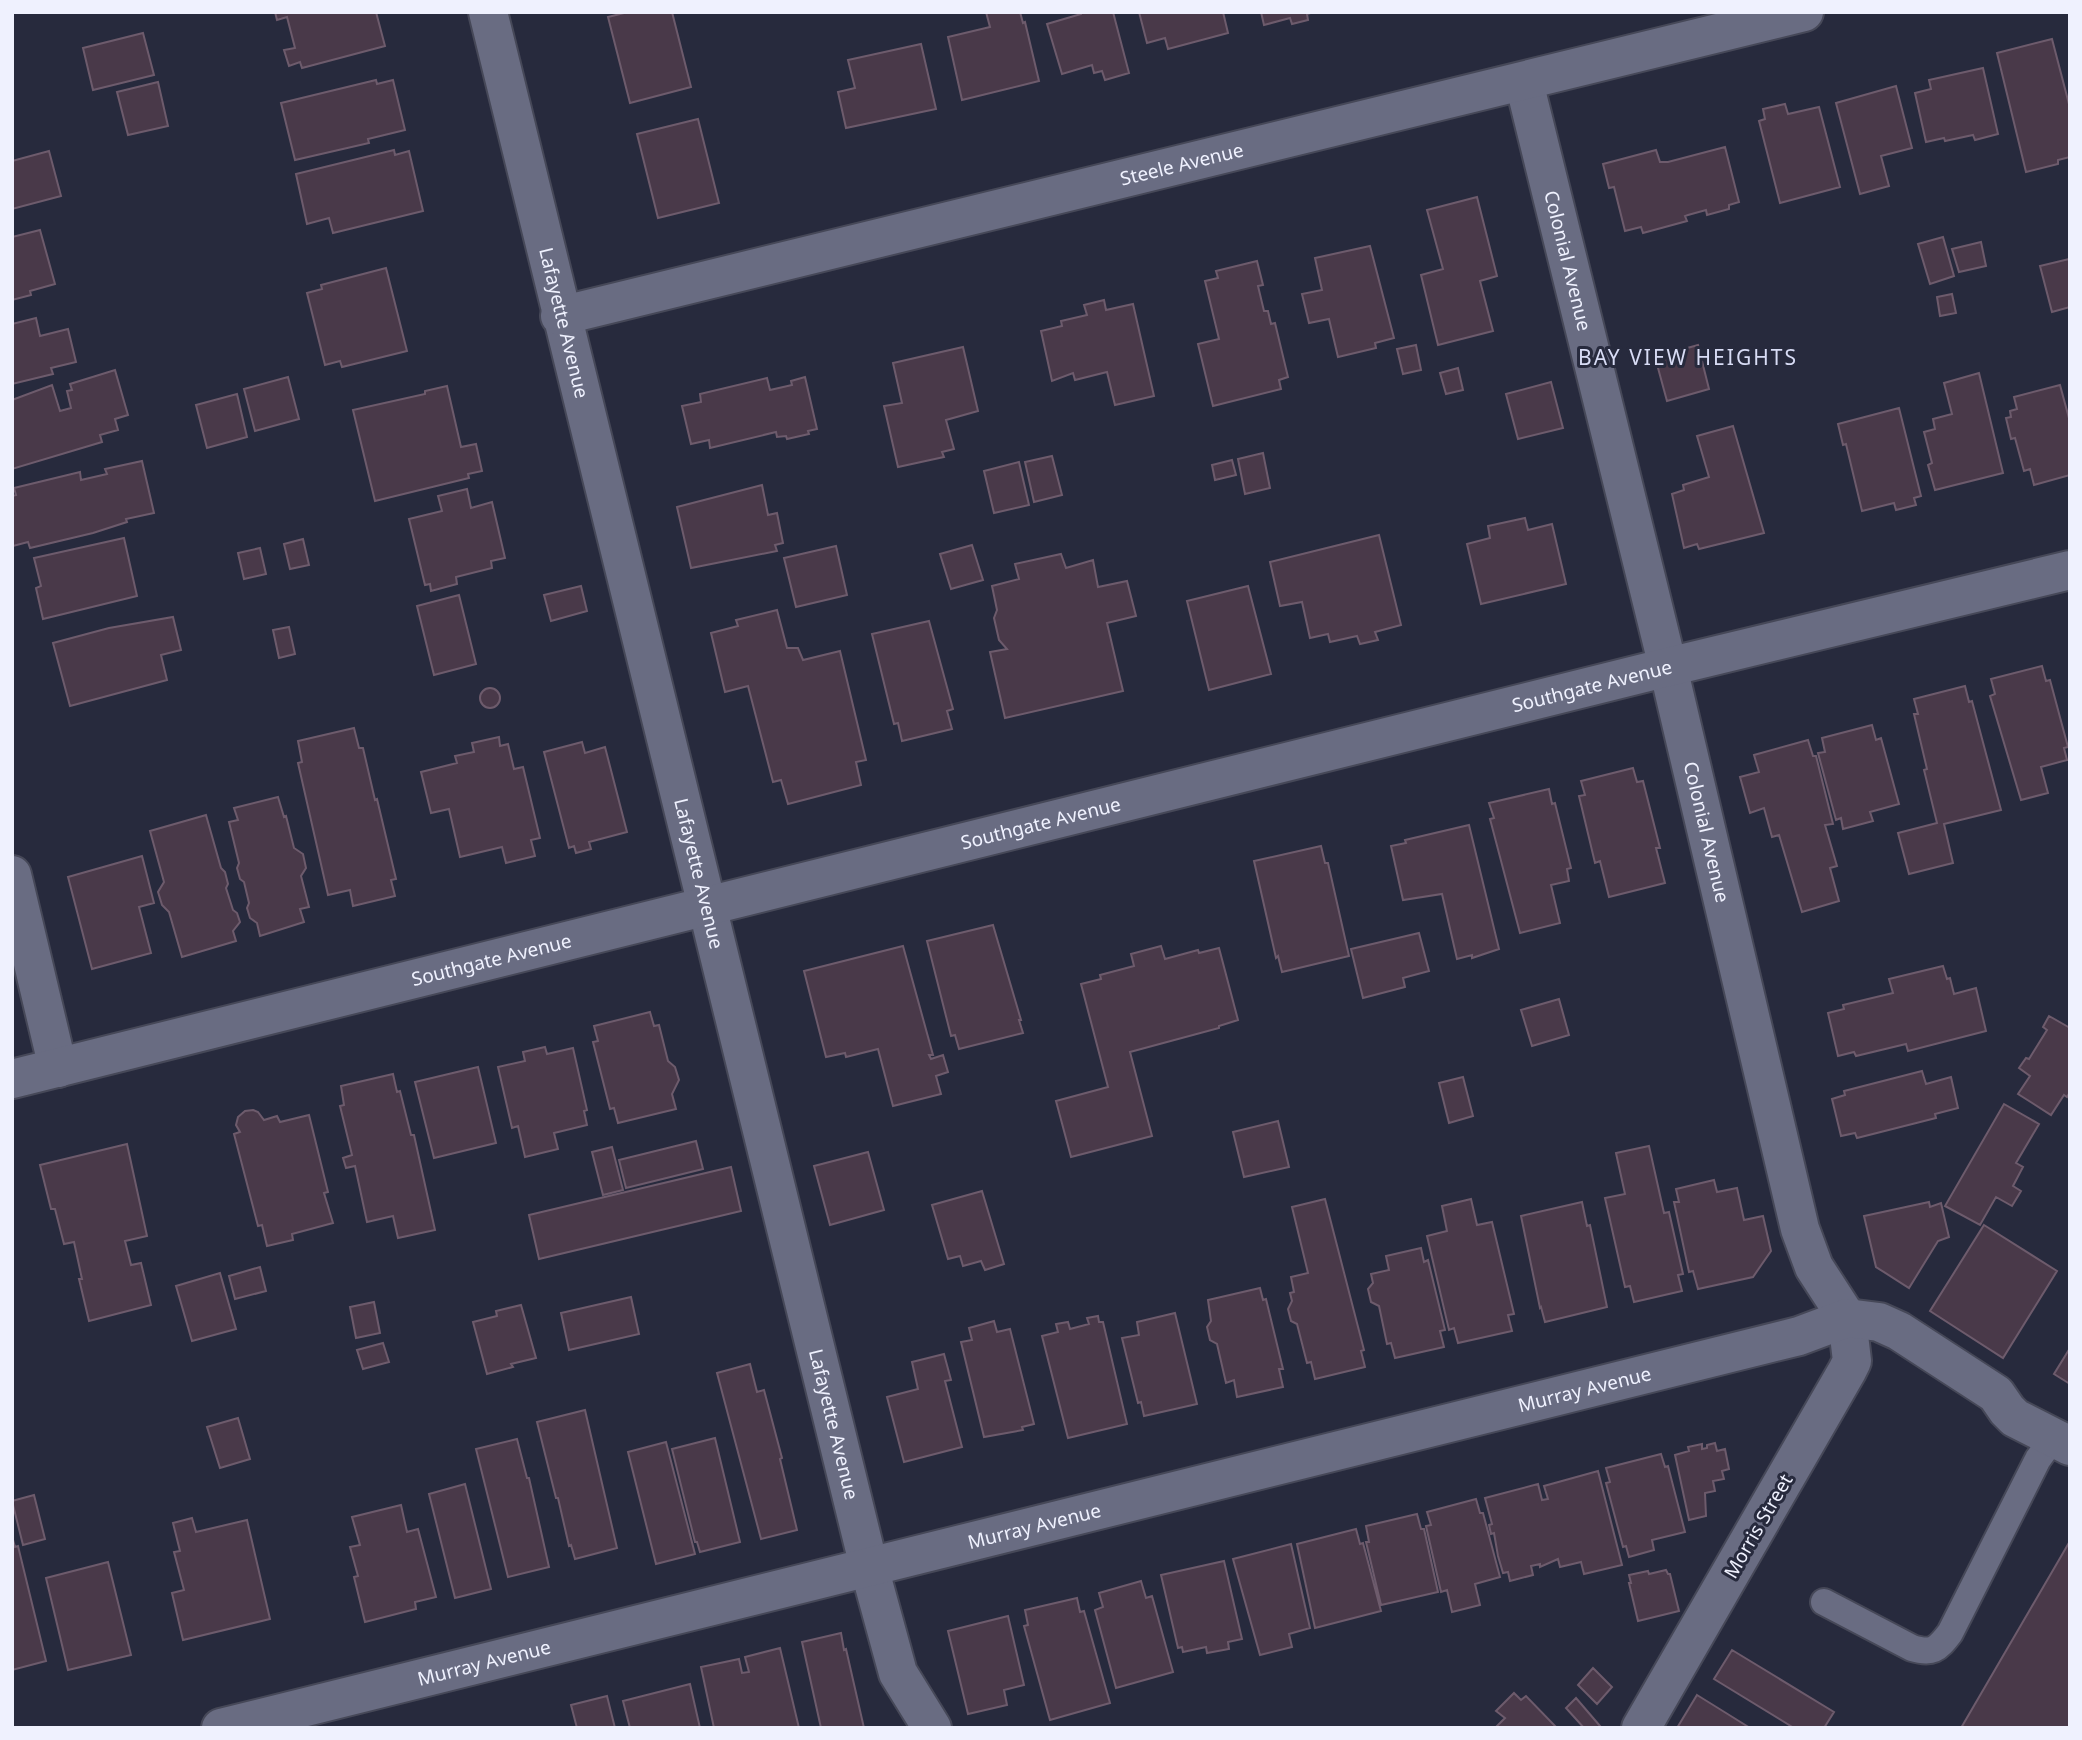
<svg xmlns="http://www.w3.org/2000/svg" width="2082" height="1740" font-family="'Noto Sans',sans-serif">
<rect width="100%" height="100%" fill="#272a3d"/>
<path fill="#493949" stroke="#6d5b6c" stroke-width="2" d="M275,12H376L385,46L302,68L300,62L289,66L284,50L295,48L287,17L277,20Z
M628,12H672L691,87L630,103L608,17Z
M986,12H1020L1023,23L1025,22L1039,81L962,100L948,37L990,27Z
M1081,12H1113L1129,73L1105,80L1102,71L1094,73L1092,65L1062,74L1047,24L1081,14Z
M1139,12H1223L1228,33L1168,49L1165,38L1147,43Z
M1261,12H1314L1307,14L1308,20L1292,24L1290,18L1264,25Z
M143,33L154,75L93,90L83,48Z
M2052,39L2070,108V157L2058,160V164L2026,172L1997,53Z
M921,44L936,109L846,128L838,92L855,88L848,60Z
M1983,68L1998,134L1975,140L1973,135L1945,141L1944,138L1926,142L1915,93L1931,89L1929,80Z
M376,80L377,84L393,80L405,130L368,139L369,143L295,160L281,103Z
M158,82L168,126L128,135L117,92Z
M1896,86L1912,148L1881,156L1889,186L1860,194L1836,103Z
M1785,104L1788,114L1819,107L1840,187L1780,203L1759,121L1765,119L1763,109Z
M698,119L719,203L658,218L637,134Z
M1725,147L1739,202L1729,205V209L1707,215L1706,210L1688,215L1685,216L1687,221L1643,233L1641,227L1625,231L1614,187L1609,188L1603,164L1656,150L1660,162H1668Z
M394,150L395,155L409,151L423,211L333,233L329,218L307,224L296,174Z
M49,151L61,196L12,209V161Z
M1477,197L1497,276L1480,281L1493,331L1438,345L1421,275L1443,269L1427,210Z
M40,230L55,284L30,291L31,295L12,300V237Z
M1943,237L1954,276L1930,284L1918,244Z
M1981,242L1986,266L1959,272L1952,249Z
M1370,246L1394,338L1375,343L1376,348L1338,357L1329,319L1309,323L1302,294L1322,290L1315,258Z
M2069,259L2070,307L2052,312L2040,266Z
M1257,261L1263,285L1258,286L1264,311H1268L1271,324L1275,323L1288,377L1279,380L1281,389L1213,406L1198,344L1219,339L1205,281L1218,278L1216,271Z
M386,268L407,351L342,367L340,361L325,365L307,293L322,289L321,285Z
M1952,294L1956,313L1940,316L1937,297Z
M1104,300L1106,310L1133,304L1154,396L1115,405L1107,372L1075,380L1073,373L1052,381L1041,331L1062,326L1061,321L1087,315L1084,305Z
M36,318L40,336L68,329L76,362L51,368L53,374L12,384V324Z
M1416,345L1421,370L1403,374L1397,349Z
M1698,345L1709,389L1667,401L1655,357Z
M963,347L978,411L946,420L954,449L942,452L944,457L898,467L884,406L902,403L893,363Z
M1458,368L1463,390L1446,394L1440,373Z
M115,370L128,415L115,419L118,430L100,435L102,442L12,469V400L52,385L60,411L71,408L67,391L72,390L70,384Z
M1979,373L2003,473L1935,490L1928,465L1932,463L1924,432L1935,429L1933,419L1952,414L1944,383Z
M288,377L299,419L255,431L244,389Z
M805,377L817,429L808,431L809,434L787,439L786,436L777,437L776,432L710,448L709,440L691,444L682,406L701,402L700,394L767,378L770,390L792,385L791,381Z
M1551,382L1563,428L1518,439L1506,394Z
M2060,385L2070,422V475L2034,485L2030,469L2024,471L2015,438L2011,439L2006,418L2011,417L2010,411L2017,409L2014,397Z
M447,386L461,447L476,444L482,471L468,474L469,478L375,501L353,410L425,394V391Z
M237,394L247,437L207,448L196,405Z
M1899,408L1921,496L1914,498L1916,505L1896,510L1894,503L1862,511L1846,444L1843,445L1838,424Z
M1733,426L1764,533L1699,549L1697,544L1684,548L1672,494L1684,490L1683,485L1709,477L1697,436Z
M1263,453L1270,488L1245,494L1238,459Z
M1052,456L1062,495L1034,502L1025,462Z
M1232,460L1236,475L1215,480L1212,465Z
M142,461L154,513L126,519L127,522L93,533L30,548L28,542L13,546L12,496L16,495L14,488L80,472L81,480L107,474L105,469Z
M1019,462L1029,505L994,513L984,471Z
M762,485L768,515L777,513L783,543L775,545L777,551L691,568L677,507Z
M467,489L471,508L492,502L505,558L491,561L492,568L456,577L457,584L431,591L430,584L425,585L409,519L442,511L438,496Z
M1525,518L1528,530L1552,524L1566,584L1481,604L1467,544L1490,538L1488,526Z
M1379,535L1401,625L1375,632L1378,640L1360,644L1357,636L1330,642L1328,634L1310,638L1302,602L1280,606L1270,562Z
M124,538L137,596L43,619L36,588L41,586L34,558Z
M303,539L309,565L290,569L284,544Z
M972,545L983,580L951,589L940,554Z
M836,546L847,595L796,607L784,558Z
M260,548L266,574L244,579L238,553Z
M1061,554L1066,568L1093,560L1098,587L1127,581L1136,616L1107,623L1123,691L1005,718L990,652L1007,649L999,640L994,618L997,610L992,586L1019,579L1015,564Z
M581,586L587,611L551,621L544,595Z
M1248,586L1271,674L1209,690L1187,601Z
M459,595L476,664L434,675L417,606Z
M777,610L787,648H798L803,660L840,651L866,760L856,762L861,785L788,804L781,780L773,782L748,686L725,692L711,633L738,626L736,620Z
M173,617L181,650L161,655L167,680L70,706L53,643L109,628Z
M929,621L953,709L947,711L952,729L902,741L898,723L894,724L872,634Z
M289,627L295,654L279,658L273,630Z
M2042,666L2046,681L2050,680L2068,747L2064,748L2067,760L2041,767L2048,793L2021,800L1990,696L1995,694L1991,679Z
M1965,686L1969,702L1972,701L2001,810L1944,824L1953,863L1909,874L1898,833L1937,823L1924,770L1927,769L1914,714H1918L1914,699Z
M480 698a10 10 0 1 1 20 0a10 10 0 1 1-20 0Z
M1872,725L1876,740L1881,738L1899,804L1870,812L1873,821L1843,829L1841,818L1836,820L1818,753L1825,752L1822,738Z
M354,728L359,748H363L375,800L377,799L396,879L391,880L395,896L353,906L350,890L328,895L298,763L302,762L298,741Z
M499,737L500,746L508,744L514,769L523,767L540,838L531,840L535,856L506,863L502,847L460,857L449,809L431,813L421,772L457,763L455,756L474,752L472,743Z
M1808,740L1813,756H1816L1833,824L1825,825L1837,866L1830,868L1839,901L1802,912L1779,835L1772,837L1764,808L1750,813L1740,777L1759,772L1754,755Z
M582,742L585,753L605,747L627,832L589,842L591,849L576,853L574,846L569,848L544,752Z
M1633,768L1637,782L1643,781L1660,848H1656L1665,883L1609,897L1600,861L1595,863L1579,796L1585,795L1581,781Z
M1549,789L1552,804L1555,803L1571,868L1567,869L1569,881L1551,885L1560,923L1520,933L1490,819L1494,818L1489,803Z
M278,797L284,817L286,816L294,848L303,854L306,868L301,876L309,907L300,909L304,922L260,936L257,923L250,918L247,908L249,903L244,882L240,879L237,868L239,863L229,822L238,820L234,808Z
M206,815L221,868L225,872L228,884L226,888L233,910L237,913L240,922L233,931L236,941L182,957L169,912L162,905L158,892L164,882L150,831Z
M1469,825L1499,949L1472,958V955L1457,959L1442,894L1403,900L1391,846L1406,843L1405,840Z
M1321,846L1325,863H1328L1349,956L1282,972L1278,956L1276,958L1254,861Z
M142,856L154,903L139,907L151,953L92,969L68,877Z
M993,925L1021,1020H1019L1023,1033L959,1049L955,1035L951,1036L927,941Z
M1419,933L1429,971L1403,978L1405,987L1363,998L1351,949Z
M903,946L933,1055H929L931,1059L943,1055L948,1072L936,1076L941,1094L893,1106L878,1049L846,1057L845,1053L826,1057L804,971Z
M1161,946L1165,959L1198,950L1199,953L1219,948L1238,1020L1219,1026V1028L1130,1052L1152,1136L1071,1157L1056,1101L1108,1087L1081,984L1101,979L1100,975L1134,966L1131,954Z
M1943,966L1947,979L1950,978L1954,994L1976,988L1986,1031L1908,1051L1906,1044L1856,1056L1854,1052L1838,1056L1828,1013L1844,1009L1843,1005L1893,993L1889,979Z
M1559,999L1569,1035L1532,1046L1521,1010Z
M650,1012L654,1026L659,1025L668,1061L675,1067L679,1080L672,1094L676,1109L618,1123L614,1108L610,1109L593,1042L598,1041L594,1026Z
M2049,1016L2070,1028V1092L2067,1097L2064,1095L2051,1115L2018,1094L2030,1076L2019,1068L2026,1058L2029,1059L2047,1030L2043,1027Z
M545,1047L547,1054L573,1048L587,1110L584,1111L587,1125L554,1133L558,1149L525,1157L518,1126L512,1128L498,1067L525,1061L523,1052Z
M478,1067L496,1143L434,1158L415,1082Z
M1922,1071L1926,1084L1951,1077L1958,1108L1935,1114L1936,1118L1857,1138L1855,1133L1841,1136L1832,1099L1845,1095L1844,1091Z
M393,1074L397,1092L400,1091L411,1135H414L435,1230L398,1238L393,1216L367,1222L355,1166L346,1168L343,1158L352,1155L340,1106L344,1105L341,1086Z
M1463,1077L1473,1116L1449,1123L1439,1083Z
M2004,1104L2039,1124L2016,1163L2023,1167L2013,1186L2021,1191L2012,1206L1996,1197L1980,1225L1945,1206Z
M253,1110L258,1112L264,1120L277,1116L280,1122L309,1115L328,1192L324,1193L333,1223L292,1234L293,1240L267,1246L262,1225L258,1226L234,1134L240,1132L236,1125L238,1117L245,1111Z
M1278,1121L1289,1167L1244,1177L1233,1132Z
M696,1141L703,1169L626,1188L619,1160Z
M127,1144L147,1236L125,1241L131,1265L141,1263L151,1305L89,1321L79,1279H82L74,1242L64,1244L55,1209H51L40,1165Z
M1649,1146L1664,1213L1669,1212L1683,1274L1678,1275L1682,1291L1634,1302L1630,1286L1625,1287L1605,1198L1625,1194L1616,1153Z
M612,1147L623,1190L603,1195L592,1152Z
M868,1152L884,1210L830,1225L814,1166Z
M731,1167L741,1211L539,1259L529,1215Z
M1714,1180L1717,1192L1737,1188L1744,1220L1763,1216L1771,1251L1753,1277L1698,1289L1693,1271L1689,1272L1674,1202H1679L1676,1189Z
M982,1191L1004,1264L985,1270L981,1261L963,1266L960,1256L948,1259L932,1205Z
M1325,1199L1364,1350L1361,1351L1365,1367L1315,1379L1311,1362L1307,1363L1297,1324L1291,1321L1288,1309L1292,1301L1290,1293L1294,1292L1291,1277L1308,1273L1292,1207Z
M1471,1199L1477,1225L1492,1222L1514,1314L1508,1315L1512,1331L1458,1343L1454,1328L1449,1330L1427,1236L1447,1231L1442,1206Z
M1582,1202L1587,1226L1590,1225L1607,1307L1545,1322L1541,1307L1540,1308L1521,1216Z
M1929,1202L1930,1207L1941,1203L1949,1237L1938,1241L1909,1288L1876,1267L1864,1216Z
M1984,1225L2057,1271L2003,1358L1930,1311Z
M1421,1248L1424,1262L1428,1260L1445,1330L1440,1331L1444,1347L1395,1358L1391,1343L1387,1344L1379,1306L1371,1302L1368,1289L1373,1283L1371,1274L1389,1270L1386,1256Z
M260,1267L266,1291L235,1299L229,1276Z
M220,1273L236,1329L192,1341L176,1286Z
M1260,1288L1263,1300L1266,1299L1283,1369H1279L1283,1387L1237,1397L1234,1380L1226,1383L1217,1344L1210,1340L1207,1327L1211,1321L1208,1300Z
M631,1297L639,1334L569,1350L561,1313Z
M374,1302L380,1333L356,1338L350,1307Z
M521,1305L536,1358L511,1364L513,1367L487,1374L473,1322L497,1316L496,1311Z
M1175,1313L1197,1404L1144,1416L1141,1402L1138,1403L1122,1338L1139,1335L1137,1322Z
M1098,1316L1099,1322H1103L1127,1424L1068,1438L1042,1336L1058,1332L1056,1324L1068,1322L1070,1329L1089,1324L1087,1318Z
M994,1321L997,1332L1010,1329L1034,1424L1022,1427L1023,1430L984,1437L961,1342L972,1340L969,1328Z
M383,1343L389,1362L363,1369L357,1350Z
M2070,1348V1384L2054,1374Z
M944,1354L951,1380L945,1381L962,1447L904,1462L887,1397L918,1389L912,1362Z
M750,1364L757,1392L764,1390L782,1458L780,1459L797,1530L761,1539L717,1373Z
M585,1410L617,1548L575,1559L571,1545L569,1546L558,1498H556L537,1422Z
M238,1418L250,1459L220,1468L207,1427Z
M715,1438L740,1542L700,1552L697,1542H695L672,1449Z
M517,1439L527,1478H529L549,1567L508,1577L476,1449Z
M666,1442L695,1554L656,1564L628,1452Z
M1715,1443L1717,1451L1725,1449L1729,1469L1722,1471L1724,1479L1713,1481L1715,1491L1705,1493L1706,1516L1689,1520L1675,1455L1689,1451L1688,1447L1702,1444V1449L1707,1448V1445Z
M1661,1454L1665,1467L1668,1466L1685,1532L1652,1540L1654,1550L1629,1557L1626,1546L1623,1547L1606,1483L1610,1482L1606,1468Z
M1598,1471L1622,1565L1584,1574L1581,1562L1560,1567L1558,1559L1540,1567V1564L1531,1566L1533,1575L1510,1581L1508,1572L1503,1573L1498,1556L1494,1533L1491,1534L1489,1525L1492,1524L1485,1498L1538,1484L1542,1500L1548,1499L1544,1486Z
M465,1484L491,1589L455,1598L429,1494Z
M34,1495L45,1539L23,1545L12,1501Z
M1476,1499L1480,1513H1483L1500,1577L1475,1584L1480,1605L1452,1612L1447,1590L1441,1592L1426,1526L1431,1525L1427,1512Z
M401,1505L407,1532L418,1529L436,1597L415,1602L416,1609L365,1622L354,1577L358,1576L350,1547L360,1545L352,1517Z
M1417,1514L1421,1529H1424L1438,1592L1381,1605L1366,1542H1369L1366,1526Z
M192,1518L196,1532L247,1520L270,1619L183,1640L172,1593L184,1590L174,1552L180,1551L173,1523Z
M1356,1529L1360,1544L1363,1543L1381,1611L1315,1628L1297,1544Z
M12,1536L15,1547L18,1546L46,1661L12,1670Z
M2070,1541V1728H1961Z
M1291,1544L1310,1628L1289,1634L1292,1647L1260,1655L1233,1559Z
M1224,1561L1242,1639L1228,1642L1229,1649L1207,1653L1206,1647L1183,1652L1182,1647L1178,1648L1161,1575Z
M108,1562L131,1655L68,1670L46,1578Z
M1666,1570L1668,1574H1670L1679,1611L1638,1621L1629,1583H1631L1629,1575L1648,1571L1649,1574Z
M1141,1581L1146,1598L1152,1596L1173,1672L1116,1688L1095,1610L1103,1607L1099,1593Z
M1077,1598L1080,1612L1084,1611L1110,1703L1050,1720L1024,1626L1028,1625L1025,1610Z
M1008,1616L1024,1685L1004,1690L1007,1705L968,1714L948,1631Z
M841,1633L844,1650L846,1649L864,1728H821L802,1642Z
M780,1648L799,1728H714L701,1667L739,1659L742,1673L749,1672L745,1657Z
M1732,1650L1834,1712L1824,1728H1794L1714,1679Z
M1593,1668L1612,1687L1597,1704L1578,1685Z
M690,1684L700,1728H630L623,1701Z
M1514,1693L1521,1700L1526,1696L1557,1728H1495L1505,1718L1496,1711Z
M1697,1695L1726,1713L1750,1728H1677Z
M607,1696L615,1728H577L571,1705Z
M1576,1698L1600,1726L1599,1728H1584L1566,1708Z"/>
<g fill="none" stroke-linecap="round" stroke-linejoin="round">
<g stroke="#464858" stroke-width="30">
<path id="lane" d="M1824,1602L1912,1648C1932,1654 1937,1650 1950,1633L2038,1459L2054,1437"/>
</g>
<g stroke="#464858" stroke-width="42">
<g id="street">
<path id="s1" d="M488,12L869,1567L898,1673L932,1728"/>
<path id="s2" d="M1524,82L1668,667L1800,1229L1814,1267L1847,1318L1852,1361L1847,1371L1641,1728"/>
<path id="s3" d="M560,316L1804,12"/>
<path d="M12,875L58,1068"/>
<path id="s4" d="M12,1079L1668,667L2070,570"/>
<path id="s5" d="M221,1728L1799,1336L1847,1318L1879,1322L1899,1331L1996,1394L2007,1410L2015,1418L2070,1446"/>
</g>
</g>
<use href="#lane" stroke="#696c82" stroke-width="26"/>
<use href="#street" stroke="#696c82" stroke-width="38"/>
</g>
<g text-anchor="middle" dominant-baseline="central" stroke-width="6" stroke-linejoin="round" paint-order="stroke">
<g font-size="19" fill="#eff1fe" stroke="#272a3d">
<text stroke="none"><textPath href="#s3" startOffset="640">Steele Avenue</textPath></text>
<text stroke="none"><textPath href="#s2" startOffset="184">Colonial Avenue</textPath></text>
<text stroke="none"><textPath href="#s1" startOffset="320">Lafayette Avenue</textPath></text>
<text stroke="none"><textPath href="#s4" startOffset="1628">Southgate Avenue</textPath></text>
<text stroke="none"><textPath href="#s4" startOffset="1060">Southgate Avenue</textPath></text>
<text stroke="none"><textPath href="#s2" startOffset="772">Colonial Avenue</textPath></text>
<text stroke="none"><textPath href="#s1" startOffset="887">Lafayette Avenue</textPath></text>
<text stroke="none"><textPath href="#s4" startOffset="494">Southgate Avenue</textPath></text>
<text stroke="none"><textPath href="#s5" startOffset="1405">Murray Avenue</textPath></text>
<text stroke="none"><textPath href="#s1" startOffset="1454">Lafayette Avenue</textPath></text>
<text stroke="none"><textPath href="#s5" startOffset="838">Murray Avenue</textPath></text>
<text transform="translate(1758 1526) rotate(-60)">Morris Street</text>
<text stroke="none"><textPath href="#s5" startOffset="271">Murray Avenue</textPath></text>
</g>
<g font-size="21" letter-spacing="2" fill="#d8dcf5" stroke="#272a3d">
<text x="1688" y="357">BAY VIEW HEIGHTS</text>
</g>
</g>
<rect width="2082" height="1740" fill="none" stroke="#eff1fe" stroke-width="28"/>
</svg>
